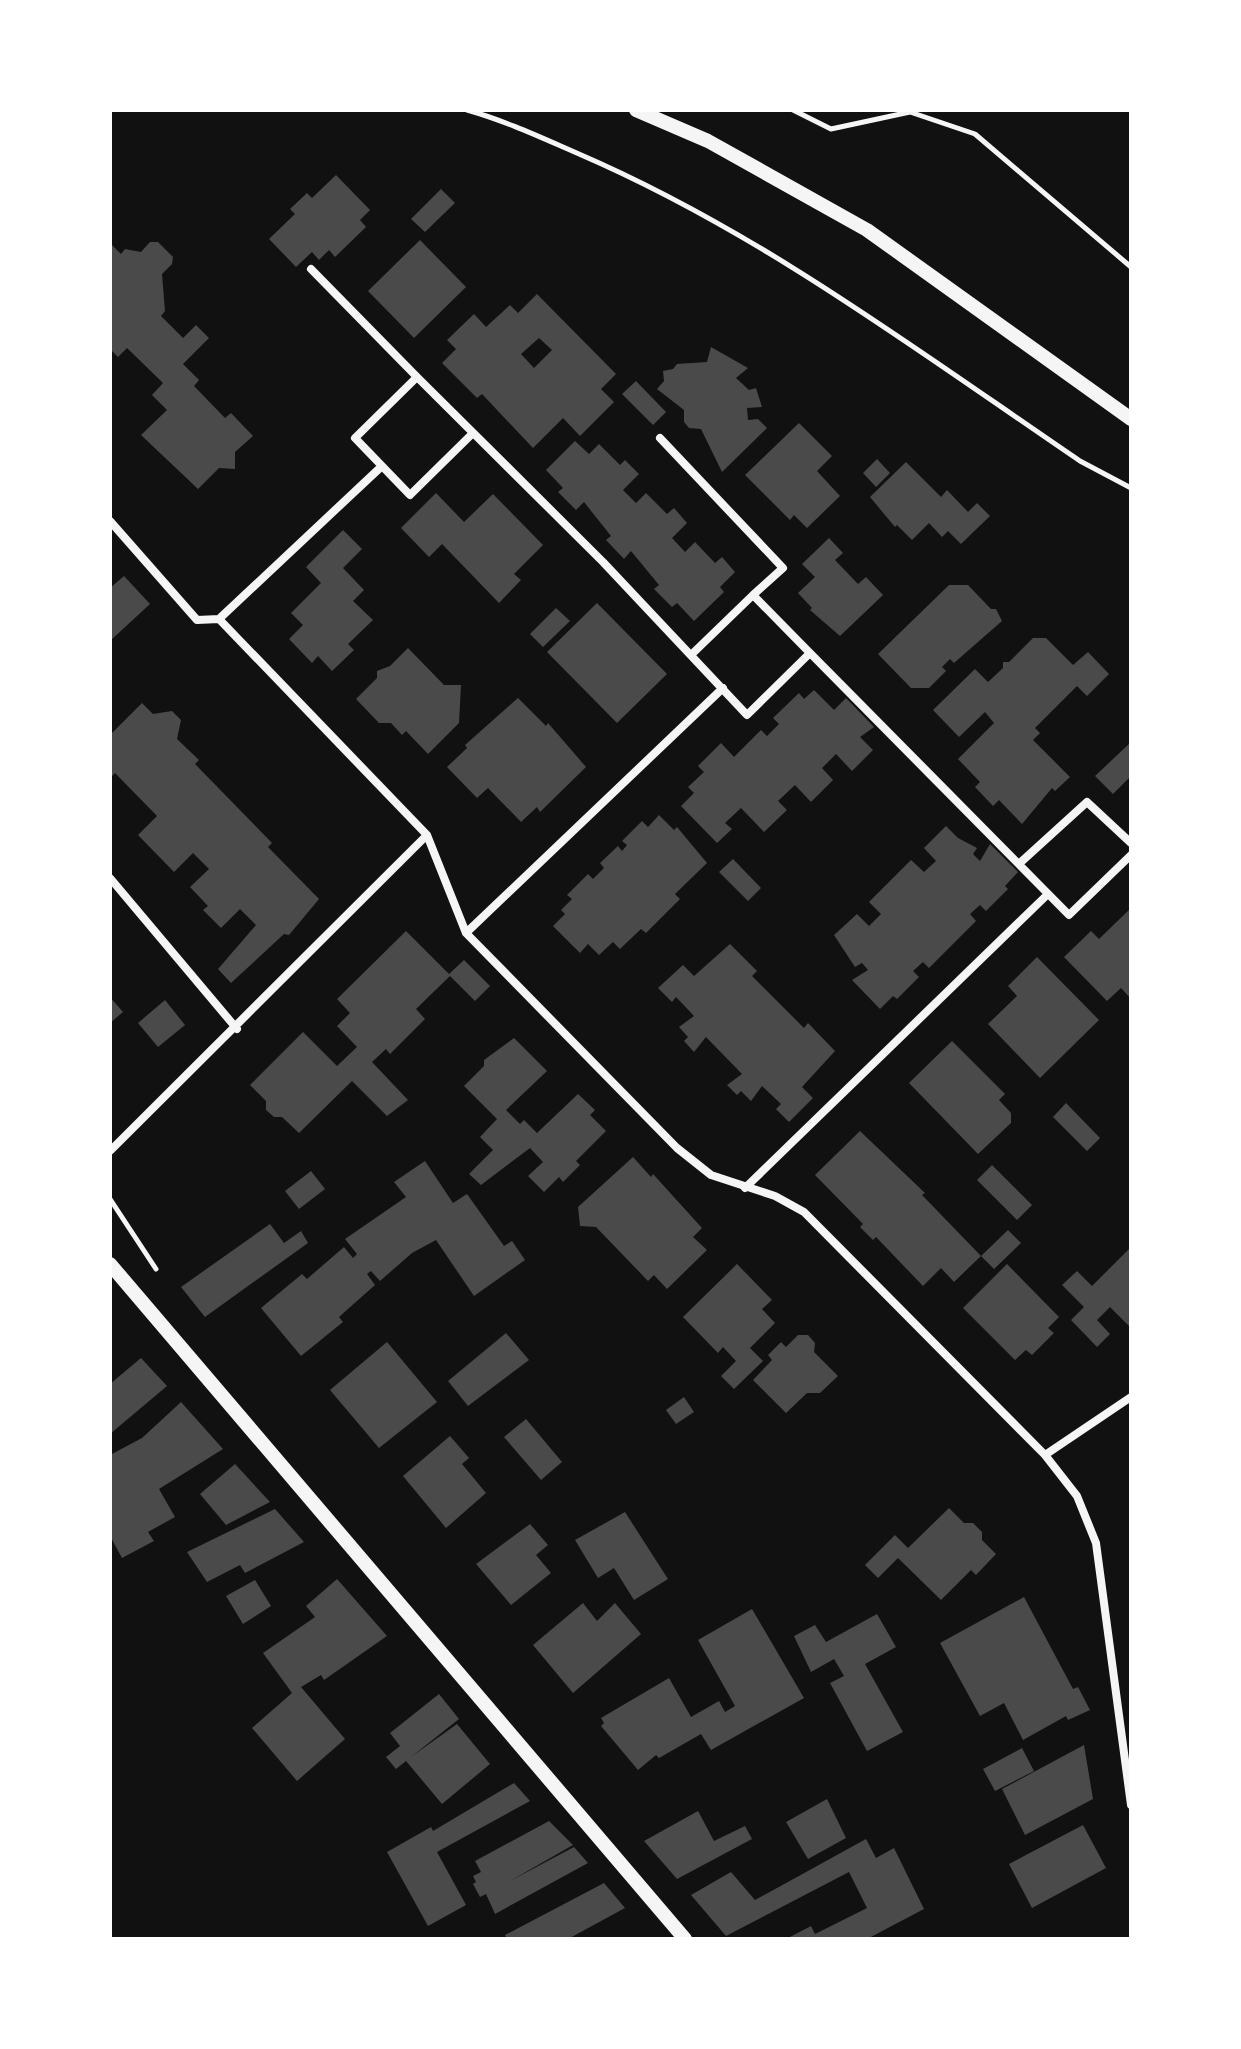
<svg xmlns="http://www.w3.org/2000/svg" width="1241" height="2049" font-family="Lato,sans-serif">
<rect width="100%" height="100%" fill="#111"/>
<path fill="#4a4a4a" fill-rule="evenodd" d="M336,175L370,210L360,220L366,227L335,257L329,250L319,260L312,252L296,267L269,239L295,214L290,209L307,193L312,198Z
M441,189L455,203L425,232L411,219Z
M420,240L466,287L414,338L368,291Z
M150,242H158L173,257L172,264L162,274L165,311L161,316L183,338L196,325L209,338L183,364L199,380L194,386L225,418L231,413L253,436L235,452V469L219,468L198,489L141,435L167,410L152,395L163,383L127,348L118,357L110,349V243L121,254L125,249L141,252Z
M537,294L616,374L601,389L614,402L580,436L563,418L533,448L482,394L477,398L442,363L456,349L447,340L474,314L486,327L510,305L518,313ZM539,338L552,350L534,368L521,354Z
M711,347L748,368L736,378L749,390L756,388L762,407L747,408L748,420L758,419L767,428L722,472L701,429L689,428L684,422V410L657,389L664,381L663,371L673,369L677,364L707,362Z
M636,381L666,412L653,425L622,394Z
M799,423L832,456L817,471L840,496L807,528L794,515L790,520L745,475Z
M575,441L589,454L599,444L620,465L625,460L639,474L623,490L636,503L646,493L667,514L674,508L687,523L672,538L685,552L695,542L715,563L722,557L735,572L720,587L724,592L694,621L677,603L672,607L654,589L659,585L631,551L624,559L606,540L611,536L584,502L576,510L558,492L563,488L546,470Z
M877,459L890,473L876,487L863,473Z
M906,462L941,497L947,490L968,512L977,503L990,516L961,544L948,531L942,537L929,523L912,540L897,525L895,527L870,497Z
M436,493L464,522L493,494L543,545L514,574L521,580L499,603L442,544L429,557L401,528Z
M343,530L362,549L343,568L364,590L353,601L373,620L348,644L354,650L332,671L318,656L312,663L289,639L303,625L291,613L321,583L306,567Z
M829,538L843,553L835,560L858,584L866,577L883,595L840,636L810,610L812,608L798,593L815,577L802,564Z
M124,576L150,604L110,641V588Z
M949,585H968L991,609H996L1002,621L954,663L950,659L942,667L946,671L929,688H911L878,654Z
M597,603L667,674L617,723L547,652Z
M556,608L570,621L543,647L530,634Z
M1033,638H1046L1073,665L1088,652L1109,674L1087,696L1077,686L1035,728L1040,733L1033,740L1070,777L1055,791L1052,788L1022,824L999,800L993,806L975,787L980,782L958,759L994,723L985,712L959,737L933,710L975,669L988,682L1003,668V662H1009Z
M408,648L444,685H461L459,723L428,754L406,731L402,735L391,723H379L356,699L377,678V671L390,666Z
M814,690L834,710L846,698L874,727L860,737L873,750L852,771L836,754L822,768L833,780L811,802L795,785L778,801L787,810L764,832L741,808L725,823L732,829L717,843L681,806L694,793L688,787L704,772L698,766L721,743L734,757L761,730L767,736L779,724L773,718L799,693L804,699Z
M518,698L546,726L548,723L586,767L540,812L537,807L521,822L488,788L477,798L447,767L467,748L465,745Z
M142,703L153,714L172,711L181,720L177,739L199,760L195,764L272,843L268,847L319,899L289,935L284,934L231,983L218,969L256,925L240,909L221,928L203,910L208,906L190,887L209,869L193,853L174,872L138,835L157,816L115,773L110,778V735Z
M1131,742V776L1113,794L1095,776Z
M659,815L674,830L677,827L707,863L675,894L680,899L646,933L641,929L620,949L613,942L599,955L588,944L580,953L553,926L565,914L561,910L572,899L567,895L588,874L593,879L604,868L600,863L618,846L622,851L627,845L622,841L642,821L648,827Z
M946,826L958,838L977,848L973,854L980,861L990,844L1018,872L1005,886L1008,889L986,911L980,905L970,914L976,921L929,968L923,962L913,971L919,977L897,999L893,996L880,1009L852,980L868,970L862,963L855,967L834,935L857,914L869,926L881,914L869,902L911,860L924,872L936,861L924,848Z
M733,859L761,888L748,901L719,872Z
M1131,908V999L1121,988L1107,1001L1064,957L1091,931L1099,939Z
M406,931L449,974L464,960L490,986L475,1001L450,976L416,1009L425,1019L390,1054L386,1049L372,1062L408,1100L387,1116L352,1081L299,1133L282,1117H274L266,1110V1101L250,1085L303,1032L337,1066L357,1047L337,1026L350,1013L337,999Z
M730,944L757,971L752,976L804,1028L808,1023L835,1051L802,1087L813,1098L789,1122L776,1109L781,1104L762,1086L751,1101L741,1091L737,1095L727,1085L742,1074L706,1037L694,1052L684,1041L688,1037L679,1027L694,1016L676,997L672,1002L658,988L683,965L694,976Z
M1037,957L1099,1020L1040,1078L988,1024L1017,996L1008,986Z
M110,997L123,1012L110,1023Z
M165,1000L185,1025L158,1047L138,1023Z
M514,1038L547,1071L506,1110L520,1124L524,1120L537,1133L578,1094L595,1110L590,1115L606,1131L576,1161L580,1165L563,1182L559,1177L544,1192L528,1176L543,1162L530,1148L481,1185L469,1174L493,1150L480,1137L497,1119L464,1086L484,1066V1060Z
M952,1041L1005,1094L999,1100L1011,1113V1123L978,1154L909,1083Z
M1066,1103L1100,1138L1087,1151L1053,1117Z
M860,1131L925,1193L922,1195L981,1256L1008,1230L1021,1243L994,1269L981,1256L954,1282L941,1268L923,1286L876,1237L873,1240L860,1227L863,1224L815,1175Z
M633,1157L651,1177L653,1174L702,1228L693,1237L707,1250L667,1289L654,1275L648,1281L596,1227L580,1226L578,1207Z
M425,1161L453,1203L467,1194L504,1246L512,1241L525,1260L474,1296L436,1240L412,1253L380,1281L371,1271L367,1274L375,1285L339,1317L343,1322L301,1356L261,1308L302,1274L307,1279L344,1247L353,1258L357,1254L345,1239L406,1197L394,1182Z
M992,1165L1032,1205L1017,1220L977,1180Z
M311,1171L325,1189L299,1209L285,1191Z
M270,1224L284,1243L301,1231L308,1243L205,1317L181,1287Z
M1131,1247V1328L1110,1307L1097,1320L1110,1334L1097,1347L1071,1320L1084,1307L1062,1285L1077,1271L1092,1286Z
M737,1264L772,1300L762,1309L775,1323L750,1348L763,1361L734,1389L721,1376L736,1361L723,1347L718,1353L683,1317Z
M1007,1264L1059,1317L1048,1328L1054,1333L1032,1355L1026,1350L1015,1360L963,1308Z
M506,1333L529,1360L468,1406L448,1381Z
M798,1335H808L815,1343L814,1352L838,1376L820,1393H807L786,1413L753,1380L772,1360L768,1355L781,1342L786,1347Z
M387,1342L437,1402L379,1448L330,1390Z
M141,1358L167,1386L110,1434V1384Z
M684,1397L694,1412L676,1424L666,1410Z
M181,1402L223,1449L159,1489L175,1517L148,1532L154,1541L122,1558L110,1536V1455L142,1438Z
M526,1419L562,1462L541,1480L504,1437Z
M450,1436L469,1458L462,1464L486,1493L446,1528L403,1476Z
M235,1464L270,1502L226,1525L200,1494Z
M949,1508L964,1523H973L982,1532V1540L996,1554L976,1575L971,1570L941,1600L898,1558L878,1578L865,1565L895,1535L908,1548Z
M275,1509L304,1542L245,1573L240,1565L207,1582L187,1552Z
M625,1512L668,1579L634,1600L614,1568L598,1578L575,1540Z
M530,1524L548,1545L536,1555L551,1573L511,1605L476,1564Z
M337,1579L387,1636L324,1680L321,1675L301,1687L345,1739L297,1781L252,1728L292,1693L263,1653L315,1617L306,1606Z
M255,1580L271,1606L243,1624L226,1596Z
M1024,1597L1073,1689L1078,1687L1090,1710L1068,1720L1066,1716L1023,1740L1004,1703L980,1716L940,1643Z
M583,1603L597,1621L615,1603L641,1634L573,1693L533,1645Z
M752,1609L804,1698L711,1750L701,1734L659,1758L656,1755L638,1770L601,1726L604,1723L601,1718L669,1678L691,1717L719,1701L725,1712L735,1706L698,1640Z
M877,1614L896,1647L865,1664L903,1732L867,1751L830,1683L844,1676L834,1659L811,1672L794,1636L815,1625L826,1642Z
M439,1694L459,1719L411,1757L457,1724L490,1764L442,1804L406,1761L396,1769L386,1757L400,1746L390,1733Z
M1084,1745L1093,1799L1025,1835L1002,1789Z
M1022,1748L1034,1771L995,1791L983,1769Z
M514,1783L530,1801L437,1852L466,1905L428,1926L387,1852L431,1827L433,1831Z
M827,1799L846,1838L808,1859L786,1822Z
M698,1811L714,1841L745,1826L752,1839L677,1879L644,1841Z
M549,1821L573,1845L510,1881L574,1847L588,1863L495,1914L486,1894L480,1897L473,1884L476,1882L473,1876L481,1872L475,1861Z
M1083,1825L1106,1868L1032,1908L1009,1864Z
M866,1839L876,1858L894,1848L924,1909L867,1939H786L811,1926L815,1934L867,1908L849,1872L726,1936L691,1895L731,1872L755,1900Z
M604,1883L625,1908L568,1939H507L505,1935Z"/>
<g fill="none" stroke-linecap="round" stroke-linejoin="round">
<path stroke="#f5f5f5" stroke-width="5" d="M467,110C506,121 542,138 579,154C760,232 918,351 1080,461L1131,488
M793,110L831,129L910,112L975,134L1131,267
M110,1199L156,1269"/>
<path stroke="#f5f5f5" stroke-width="8" d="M311,269L417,377
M660,438L783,568L753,595
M382,466L410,495L473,433
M110,521L197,620L219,619
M691,655L753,595L810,653
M1131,855L1069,915L810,653L747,715L603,562L417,377L355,438L382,466L219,619L427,835L466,933L677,1148L711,1175L775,1196L804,1212L1045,1455L1077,1496L1096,1543L1131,1805
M1021,862L1087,802L1131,843
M110,878L237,1029
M466,933L723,688
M110,1151L427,835
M745,1188L1048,894
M1045,1455L1131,1397"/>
<path stroke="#f5f5f5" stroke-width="14" d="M636,110L708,141L867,230L1131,419
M110,1264L685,1939"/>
</g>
<rect width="1241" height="2049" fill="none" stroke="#ffffff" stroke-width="224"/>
</svg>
